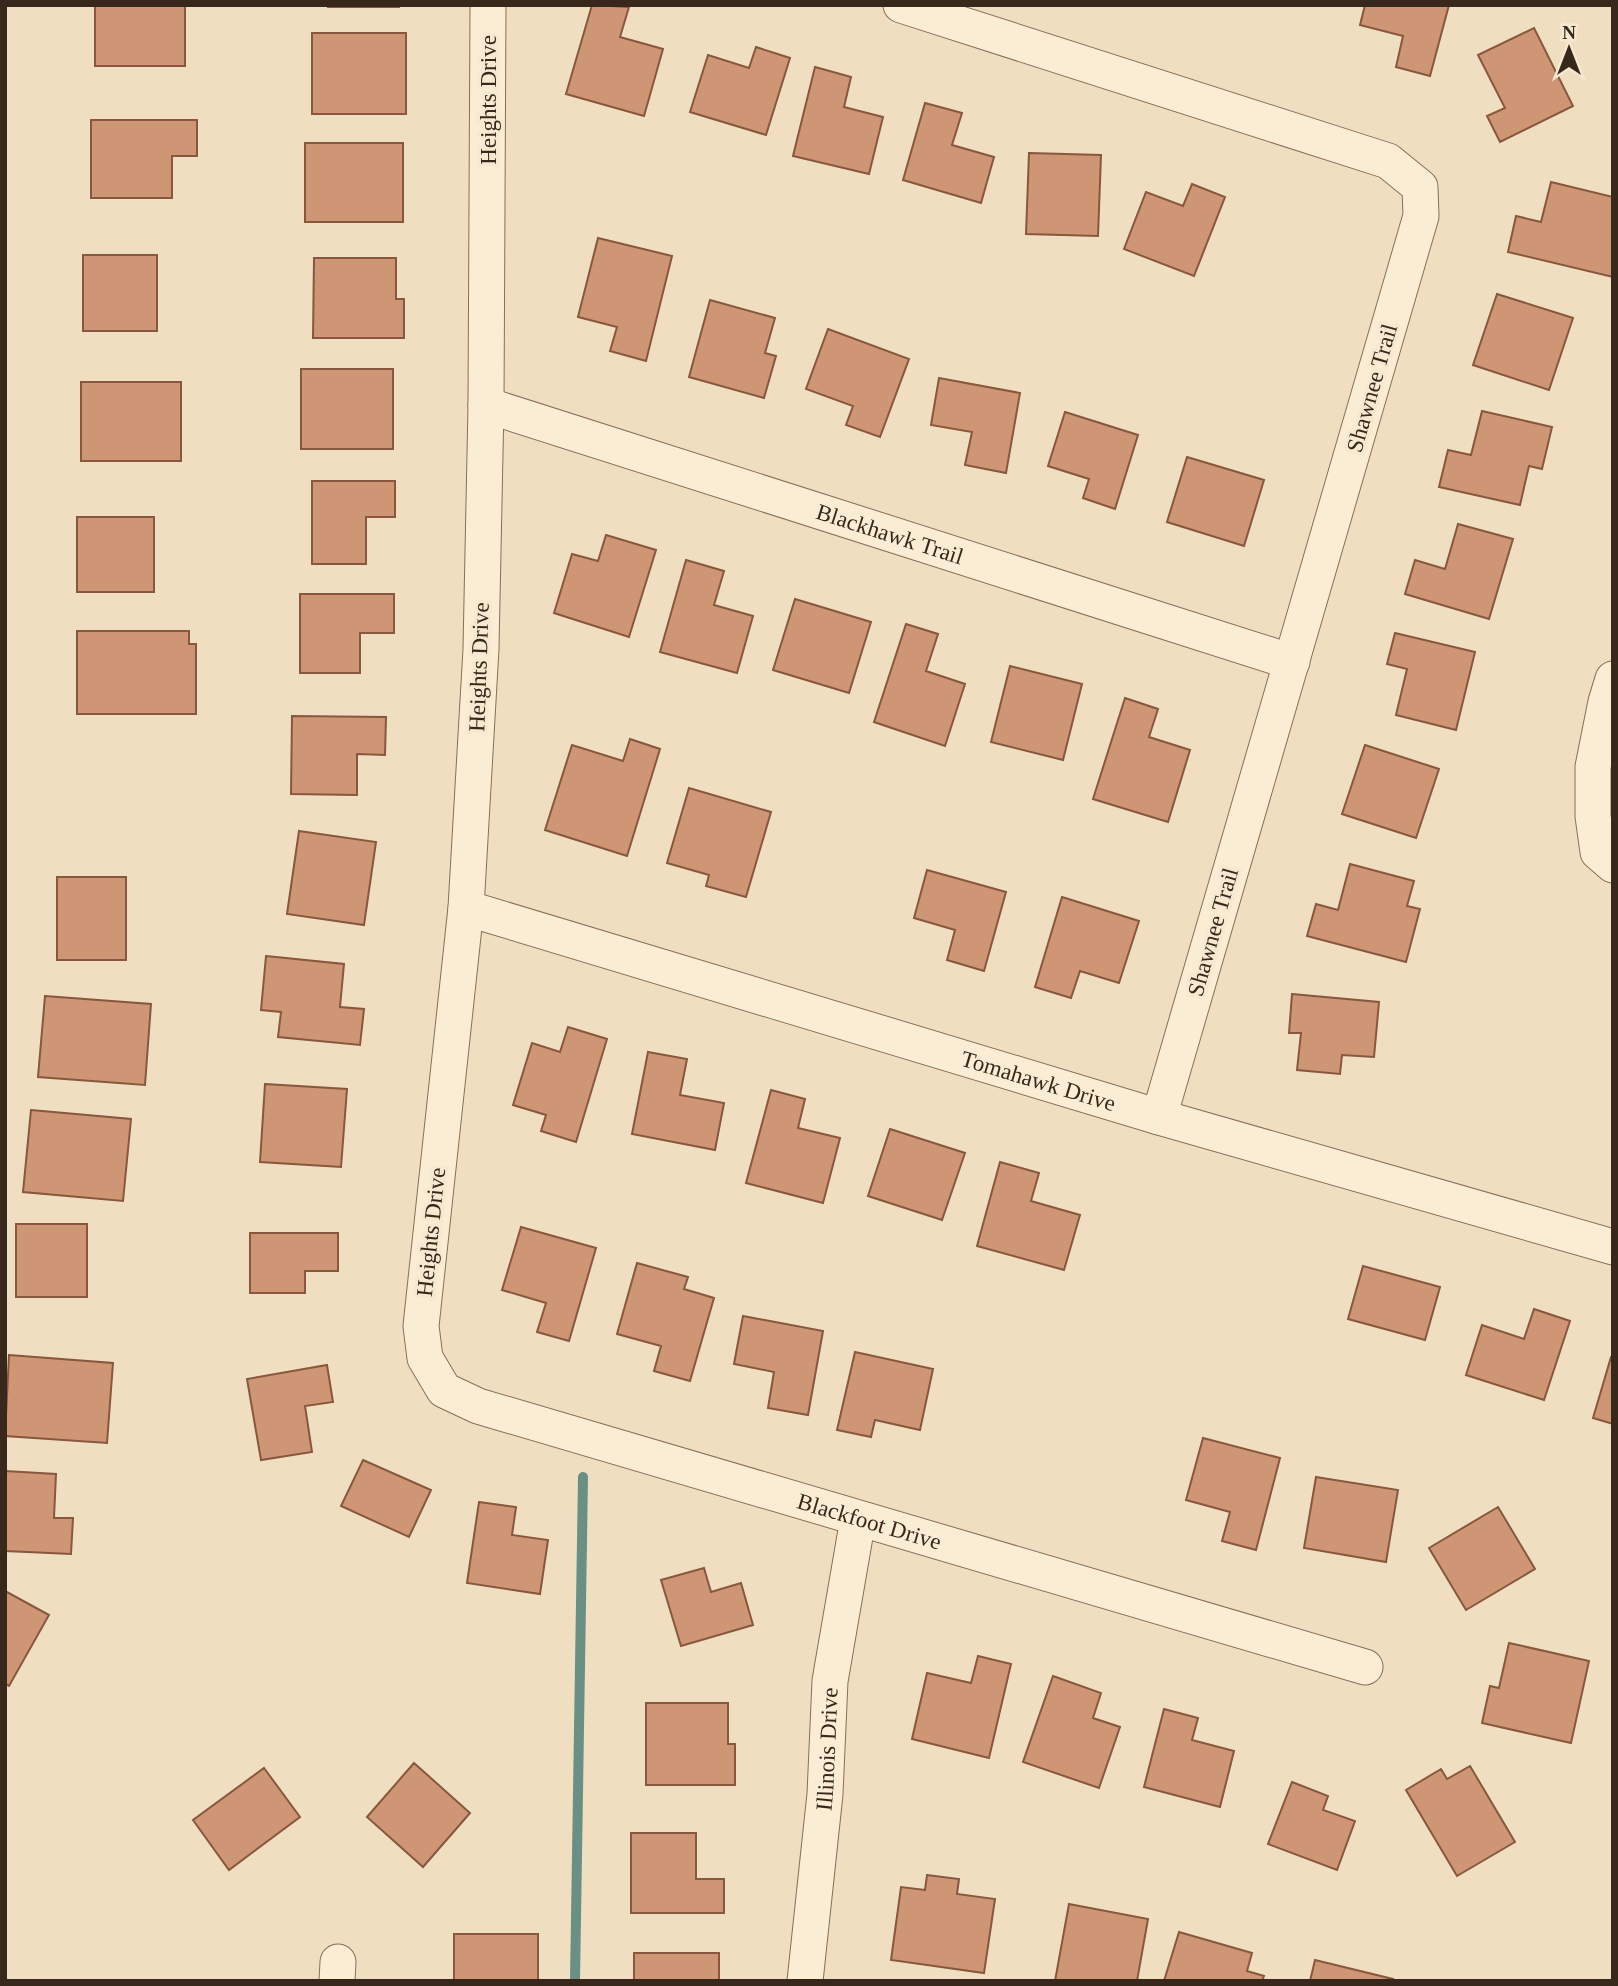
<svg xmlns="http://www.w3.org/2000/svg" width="1618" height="1986" font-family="Georgia,serif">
<rect width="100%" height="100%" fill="#efdfc0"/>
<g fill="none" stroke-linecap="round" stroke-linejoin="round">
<path stroke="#6a8f84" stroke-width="10" d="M575,1981L583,1477"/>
</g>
<path fill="#ce9675" stroke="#88573d" stroke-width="2" d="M95,5H185V66H95Z
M328,5H399V7H328Z
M592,5L629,7L620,37L663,49L644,116L566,94Z
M1365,5H1449L1430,76L1396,67L1403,36L1360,25Z
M1534,28L1573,106L1500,142L1487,116L1505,108L1478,55Z
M312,33H406V114H312Z
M756,47L790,58L766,135L690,112L708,55L749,68Z
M815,67L851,77L844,107L883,117L869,174L793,156Z
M925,103L962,113L952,145L994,157L981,203L903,180Z
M91,120H197V156H172V198H91Z
M305,143H403V222H305Z
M1029,153L1101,155L1098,236L1026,234Z
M1551,182L1613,197V277L1508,252L1516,216L1541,222Z
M1192,184L1225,197L1194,276L1124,249L1146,192L1183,206Z
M598,238L672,256L646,361L610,351L617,327L578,317Z
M83,255H157V331H83Z
M314,258H396V299H404V338H313Z
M1497,294L1573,318L1549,390L1473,365Z
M710,300L775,318L765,353L776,356L764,398L689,377Z
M828,329L909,359L880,437L846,425L853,406L806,389Z
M301,369H393V449H301Z
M939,378L1020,393L1006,473L965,465L972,432L931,425Z
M81,382H181V461H81Z
M1482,411L1552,427L1542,469L1529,466L1520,505L1439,487L1448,450L1471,455Z
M1065,412L1138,435L1115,509L1083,498L1089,479L1048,466Z
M1187,457L1264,480L1244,546L1167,522Z
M312,481H395V517H366V564H312Z
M77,517H154V592H77Z
M1458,524L1513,539L1489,619L1405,594L1415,560L1445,569Z
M606,535L656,550L629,637L554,613L572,554L598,561Z
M686,560L724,571L714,605L753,616L737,673L660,652Z
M300,594H394V633H360V673H300Z
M795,599L871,622L849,693L773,670Z
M906,624L938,634L926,671L965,684L945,746L874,722Z
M77,631H189V644H196V714H77Z
M1395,633L1475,652L1456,730L1396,715L1407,669L1387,664Z
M1010,666L1082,684L1063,760L991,742Z
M1125,698L1158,709L1149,737L1190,750L1168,822L1093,799Z
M292,716L386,717L385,755L357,754V795L291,794Z
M630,739L660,749L627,856L545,830L572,745L623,761Z
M1365,745L1439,769L1416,838L1342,814Z
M689,788L771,812L746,897L706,886L709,875L667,863Z
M299,831L376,842L364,925L287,914Z
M1350,864L1414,881L1407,906L1420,909L1406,962L1307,936L1316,904L1338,910Z
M927,870L1006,892L984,971L947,960L955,930L914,918Z
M57,877H126V960H57Z
M1062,897L1139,921L1119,983L1080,971L1071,998L1035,987Z
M266,956L344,964L340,1007L364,1009L360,1045L278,1037L281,1012L261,1010Z
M1292,994L1379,1002L1374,1057L1342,1055L1340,1074L1297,1070L1301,1033H1289Z
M45,996L151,1004L145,1085L38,1077Z
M568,1027L607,1039L576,1142L541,1131L546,1115L513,1105L532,1043L560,1052Z
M648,1052L687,1059L680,1095L724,1103L715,1150L632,1134Z
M265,1084L347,1089L341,1167L260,1162Z
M771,1090L805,1099L798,1128L840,1138L823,1203L746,1183Z
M31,1110L131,1119L123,1201L23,1192Z
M890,1129L965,1153L942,1220L868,1196Z
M1000,1162L1039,1173L1031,1201L1080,1215L1064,1270L977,1246Z
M16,1224H87V1297H16Z
M521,1227L596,1248L569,1341L537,1332L546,1303L502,1290Z
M250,1233H338V1271H305V1293H250Z
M637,1263L688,1277L684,1289L714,1298L690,1381L654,1371L661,1346L617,1334Z
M1363,1266L1440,1287L1425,1340L1348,1319Z
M1534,1309L1570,1321L1544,1400L1466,1375L1482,1325L1524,1339Z
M743,1316L823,1331L808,1415L768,1408L774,1372L734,1364Z
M855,1352L933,1369L920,1430L875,1420L871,1437L837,1430Z
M9,1355L113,1363L107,1443L5,1436Z
M1611,1357H1613V1424L1593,1418Z
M327,1365L333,1402L305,1406L312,1452L261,1460L247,1379Z
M1203,1438L1280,1458L1256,1550L1222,1541L1230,1512L1186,1500Z
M363,1460L431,1490L409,1537L341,1506Z
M5,1471L56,1474L54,1518H73L71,1554L5,1551Z
M1316,1477L1398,1490L1386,1562L1304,1548Z
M479,1502L516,1507L512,1535L548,1540L540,1594L467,1583Z
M1498,1507L1535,1569L1466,1610L1429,1548Z
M704,1568L711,1592L741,1583L753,1625L681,1646L661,1580Z
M5,1591L49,1615L9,1686L5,1684Z
M1509,1643L1589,1661L1571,1743L1482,1723L1490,1686L1499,1688Z
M978,1656L1011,1664L989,1758L912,1739L927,1673L971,1683Z
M1053,1676L1101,1693L1093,1718L1120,1727L1099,1788L1023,1762Z
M646,1703H728V1744H735V1785H646Z
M1164,1709L1198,1718L1192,1740L1234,1751L1220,1807L1144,1787Z
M414,1763L470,1813L423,1867L367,1817Z
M1470,1766L1515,1842L1457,1876L1406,1790L1441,1769L1447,1779Z
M264,1768L300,1817L229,1870L193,1820Z
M1292,1782L1328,1796L1323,1810L1355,1821L1337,1870L1268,1844Z
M631,1833H696V1879H724V1913H631Z
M927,1875L959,1879L957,1894L995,1899L984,1973L891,1960L901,1887L925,1890Z
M1069,1904L1148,1919L1137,1981H1055Z
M1179,1932L1252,1953L1247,1971L1264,1976L1262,1981H1164Z
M454,1934H538V1981H454Z
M634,1953H719V1981H634Z
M1315,1960L1393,1979L1392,1981H1310Z"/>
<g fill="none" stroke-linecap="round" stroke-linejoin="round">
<g stroke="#886f58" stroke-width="37">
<g id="street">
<path id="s1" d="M488,5L486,405L481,649L466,908L421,1326L425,1358L444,1390L478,1406L1365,1667"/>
<path d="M901,5L1388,161L1420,187L1421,216L1159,1117"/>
<path id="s2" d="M486,405L1292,662"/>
<path d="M1613,679L1606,702L1593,767V816L1598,852L1613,865"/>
<path id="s3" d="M466,908L1159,1117L1613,1247"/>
<path d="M337,1981L338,1962"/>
<path id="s4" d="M805,1981L825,1794L830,1681L858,1519"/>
</g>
</g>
<use href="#street" stroke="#faedd3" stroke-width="35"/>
</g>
<g text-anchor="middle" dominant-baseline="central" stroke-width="7" stroke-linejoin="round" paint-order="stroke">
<g font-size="23" fill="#38281c" stroke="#f6e9d0">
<text transform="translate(488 100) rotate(-90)">Heights Drive</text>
<text transform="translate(1372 388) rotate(-74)">Shawnee Trail</text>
<text stroke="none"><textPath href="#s2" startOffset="424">Blackhawk Trail</textPath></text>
<text transform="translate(479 667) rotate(-88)">Heights Drive</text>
<text transform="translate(1213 932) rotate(-74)">Shawnee Trail</text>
<text stroke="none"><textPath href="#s3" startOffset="598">Tomahawk Drive</textPath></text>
<text transform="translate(431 1232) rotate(-84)">Heights Drive</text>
<text stroke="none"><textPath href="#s1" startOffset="1839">Blackfoot Drive</textPath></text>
<text stroke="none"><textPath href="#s4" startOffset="233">Illinois Drive</textPath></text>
</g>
</g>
<rect width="1618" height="1986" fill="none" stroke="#38281c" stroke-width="14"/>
<g transform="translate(1569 49)" stroke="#f6e9d0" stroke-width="5" paint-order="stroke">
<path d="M0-5L12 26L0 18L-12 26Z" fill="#38281c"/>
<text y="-10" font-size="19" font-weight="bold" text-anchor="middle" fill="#38281c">N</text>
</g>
</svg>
